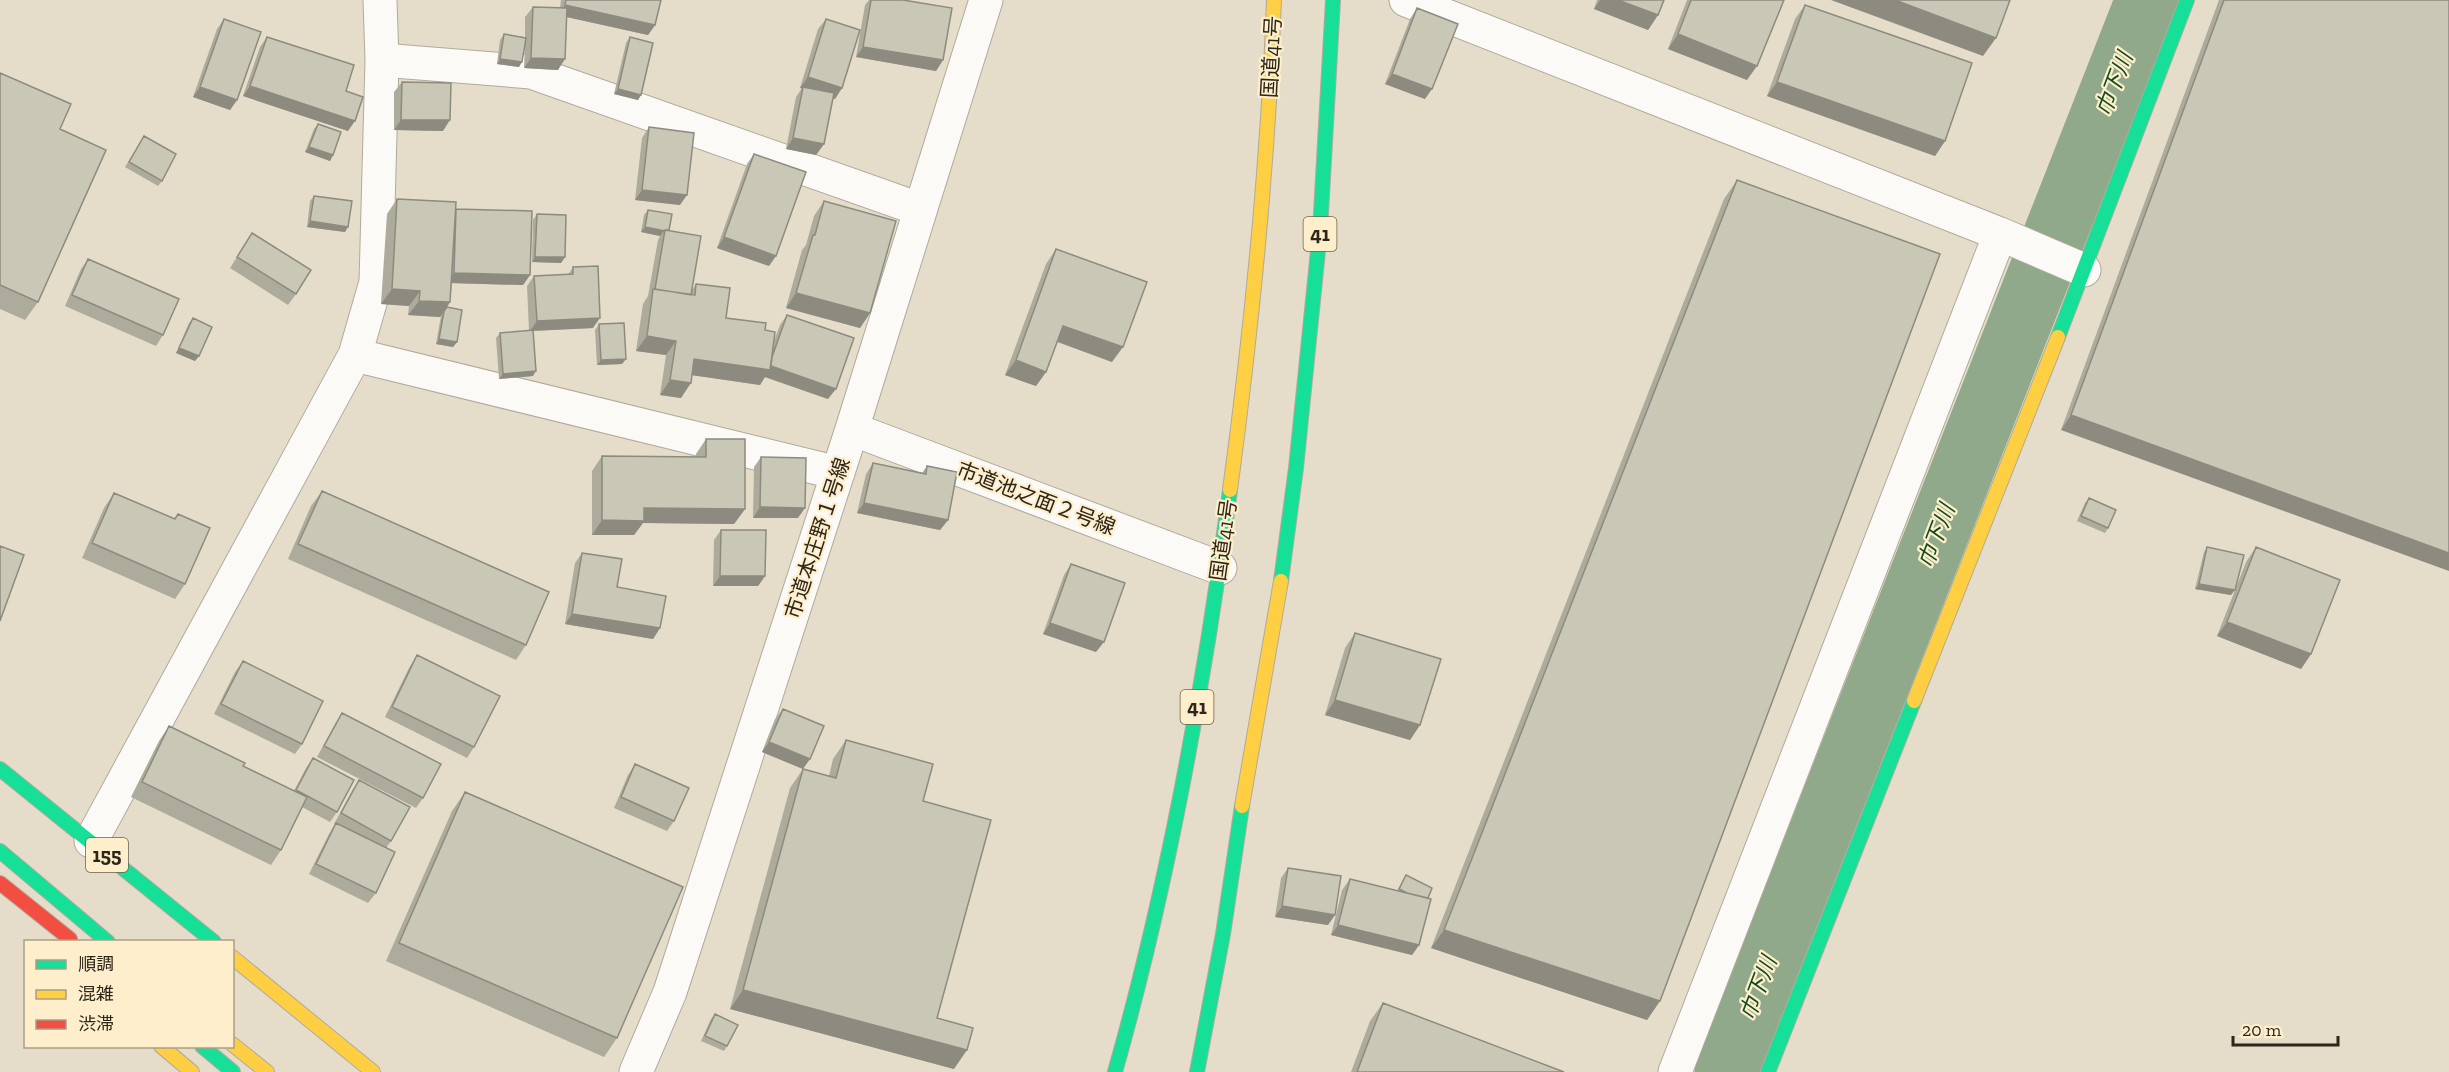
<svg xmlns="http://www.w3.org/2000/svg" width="2449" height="1072" font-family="'Zilla Slab','Noto Sans JP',serif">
<rect width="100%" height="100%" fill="#e5ddca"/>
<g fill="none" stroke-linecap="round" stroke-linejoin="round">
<path stroke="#90a98a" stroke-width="63" d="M1726,1072L2147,0"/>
<g stroke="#b0aa9c" stroke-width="35">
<path id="street" d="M1406,0L2000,234L2084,270
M382,60L531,72L919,209
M355,355L838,473
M852,429L1220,568
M91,841L355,355L376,282L382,60L380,0
M636,1072L670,992L852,429L986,0
M1675,1072L2000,234"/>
</g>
<g stroke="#b0aa9c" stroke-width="16">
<path id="fast" d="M2058,337L2187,0
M1281,581L1296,468L1320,231L1333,0
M0,769L214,942
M0,851L108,942
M202,1046L233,1072
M1115,1072C1169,881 1204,687 1230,490
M1197,1072L1223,934L1242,806
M1768,1072L1914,701"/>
</g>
<g stroke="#b0aa9c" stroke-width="16">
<path id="slow" d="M1230,490C1252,327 1268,164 1274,0
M1914,701L2058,337
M1242,806L1281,581
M232,957L373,1072
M232,1044L267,1072
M161,1046L192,1072"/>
</g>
<g stroke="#b0aa9c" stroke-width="16">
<path id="jam" d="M0,883L70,939"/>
</g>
<use href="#street" stroke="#fbfaf7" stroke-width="33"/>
<use href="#fast" stroke="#16e098" stroke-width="14"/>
<use href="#slow" stroke="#ffcf43" stroke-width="14"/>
<use href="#jam" stroke="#f24e42" stroke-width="14"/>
</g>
<path fill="#adab9c" d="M561,0H661L655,25L648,35L566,17L558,70L524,68L525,46L519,67L497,64L500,40L504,34L525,37V17L533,7L560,8Z
M869,0H903L943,60L936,71L856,57L865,5Z
M1597,0H1664L1658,15L1648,30L1594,9Z
M1687,0H1784L1747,80L1668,49Z
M2219,0H2449L2061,430Z
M1805,5L1945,141L1935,156L1767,96L1795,19Z
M1417,8L1425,99L1385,84L1410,19Z
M224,19L237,100L230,110L193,97L217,29Z
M826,19L842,88L835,99L833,98L824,144L816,155L786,149L796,97L802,88H800L818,29Z
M267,37L346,91L348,131L243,96L260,47Z
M630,37L641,95L638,100L614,94L626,43Z
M0,73L60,129L38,302L25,320L0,309Z
M402,82L443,131L394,130V92Z
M318,124L333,155L330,161L305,152L314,129Z
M649,127L680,205L635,200L642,138Z
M144,136L162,181L158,186L125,167Z
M754,154L769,266L717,248L747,164Z
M1737,180L1660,1001L1647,1020L1431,948L1724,199Z
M314,196L345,232L307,227L310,201Z
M397,199L456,210L530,275L523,285L452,283L450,302L447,307L457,342L453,347L436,344L441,316L440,317L408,315L409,306L381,304L387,214Z
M824,201L870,313L860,328L786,308L802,250L806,245L814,216Z
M648,210L669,230L692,290L696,284L726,318L765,330L774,341L780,325L787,315L828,399L765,377L760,385L692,375L681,398L660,395L666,355L636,351L643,304L648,296L658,240L660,236L641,232L644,215Z
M537,214L565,257L561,263L532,262L533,220Z
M252,233L296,294L288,305L230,268Z
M1056,249L1112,362L1057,342L1046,372L1036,386L1005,375L1046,264Z
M88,259L163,335L156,346L65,306L81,269Z
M573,267L593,328L533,331V376L499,379L496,338L500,333L529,331L527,286L534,276L568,275Z
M193,318L199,356L195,361L176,353L189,323Z
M599,324L626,359L622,364L597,365L595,330Z
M706,439L745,509L734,524L643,523L634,535H592V471L602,456L696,457V454Z
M761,457L798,518H753L754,467Z
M873,463L922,473L927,466L948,520L940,530L857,513L866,474Z
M322,491L526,645L516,660L288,559L311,506Z
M114,493L174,519L178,514L185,584L175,599L82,558L104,508Z
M2089,498L2108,528L2105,533L2077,521L2085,503Z
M721,530L765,576L758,586H713L714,540Z
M2207,547L2231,595L2195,589L2204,552Z
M2256,547L2311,654L2301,669L2217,636L2246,562Z
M582,553L660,628L653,639L565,624L575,563Z
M1071,564L1096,652L1043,634L1064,575Z
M1355,633L1420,725L1410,740L1325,715L1345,648Z
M417,655L474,747L467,758L385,717L410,666Z
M243,661L302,744L295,754L214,714L235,672Z
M783,709L803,769L829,776L833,759L846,740L923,801L937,1018L954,1069L730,1009L790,788L803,769L762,752L775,719Z
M342,713L423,798L416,808L317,757L335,724Z
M169,726L243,766L294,791L306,768L313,758L337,812L330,822L302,807L281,850L271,865L131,797L159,741Z
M635,764L674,821L667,831L614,808L628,775Z
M359,780L391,841L386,848L376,893L368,903L309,874L329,834L335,824H334L352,791Z
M465,792L617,1038L604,1057L386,961L452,811Z
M1288,868L1328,925L1275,917L1281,878Z
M1406,875L1428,898L1419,945L1412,955L1331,935L1342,890L1350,879L1397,891Z
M1383,1003L1564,1072H1351L1370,1021Z
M715,1014L727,1046L724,1051L701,1041L711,1019Z"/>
<path fill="#8d8b7f" d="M1600,0H1618L1658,15L1648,30L1594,9Z
M1831,0H1895L1996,38L1983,56Z
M565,5L655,25L648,35L558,15Z
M1678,34L1757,66L1747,80L1668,49Z
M863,47L943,60L936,71L856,57Z
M531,58L565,59L558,70L524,68Z
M500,59L522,62L519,67L497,64Z
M1392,74L1432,89L1425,99L1385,84Z
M808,77L842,88L835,99L800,88Z
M1777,82L1945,141L1935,156L1767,96Z
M250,86L355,121L348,131L243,96Z
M200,87L237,100L230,110L193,97Z
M618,89L641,95L638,100L614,94Z
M401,120H450L443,131L394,130Z
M793,138L824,144L816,155L786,149Z
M309,147L333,155L330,161L305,152Z
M642,190L687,195L680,205L635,200Z
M310,221L348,227L345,232L307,227Z
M645,227L664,231L660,236L641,232Z
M724,237L776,256L769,266L717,248Z
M535,257H565L561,263L532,262Z
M454,273L530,275L523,285L447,283Z
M392,289L420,291L409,306L381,304Z
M796,293L870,313L860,328L786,308Z
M419,301L450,302L440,317L408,315Z
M600,318L593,328L530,331L537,321Z
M1063,326L1123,347L1112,362L1053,340Z
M647,336L676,341L666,355L636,351Z
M439,339L457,342L453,347L436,344Z
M179,348L199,356L195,361L176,353Z
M626,359L622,364L597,365L601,360Z
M694,359L769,365L836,389L828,399L765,377L760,385L684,374Z
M1016,360L1046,372L1036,386L1005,375Z
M536,371L533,376L499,379L503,374Z
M670,380L691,383L681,398L660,395Z
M2071,415L2449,553V571L2061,430Z
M864,503L948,520L940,530L857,513Z
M760,507L805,508L798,518H753Z
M644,508L745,509L734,524L643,523L634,535H592L602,520Z
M720,576H765L758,586H713Z
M2199,584L2235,590L2231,595L2195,589Z
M572,614L660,628L653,639L565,624Z
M2227,622L2311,654L2301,669L2217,636Z
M1050,623L1104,642L1096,652L1043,634Z
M1335,700L1420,725L1410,740L1325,715Z
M769,742L810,759L803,769L762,752Z
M1282,906L1335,915L1328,925L1275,917Z
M1338,925L1419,945L1412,955L1331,935Z
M1444,930L1660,1001L1647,1020L1431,948Z
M743,990L967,1050L954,1069L730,1009Z"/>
<path fill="#c9c7b5" stroke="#8d8b7f" stroke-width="1.5" d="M566,0H661L655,25L565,5Z
M871,0H903L952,8L943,60L863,47Z
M1618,0H1664L1658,15Z
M1691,0H1784L1757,66L1678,34Z
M1895,0H2010L1996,38Z
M2224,0H2449V553L2071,415Z
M1805,5L1972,63L1945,141L1777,82Z
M533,7L567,8L565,59L531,58Z
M1417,8L1458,24L1432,89L1392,74Z
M224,19L261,32L237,100L200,87Z
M826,19L860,30L842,88L808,77Z
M504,34L526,38L522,62L500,59Z
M267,37L354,65L346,91L363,97L355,121L250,86Z
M630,37L653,43L641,95L618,89Z
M0,73L71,104L60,129L106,150L38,302L0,285Z
M402,82L451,83L450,120H401Z
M803,87L834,93L824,144L793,138Z
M318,124L341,132L333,155L309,147Z
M649,127L694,133L687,195L642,190Z
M144,136L176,154L162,181L129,162Z
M754,154L806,172L776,256L724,237Z
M1737,180L1940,254L1660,1001L1444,930Z
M314,196L352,201L348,227L310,221Z
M397,199L456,202L450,302L419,301L420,291L392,289Z
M824,201L896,221L870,313L796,293L813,235H815Z
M456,209L532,211L530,275L454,273Z
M648,210L672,214L669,230H665V231L645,227Z
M537,214L566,215L565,257H535Z
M665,230L701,236L691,295L655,289Z
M252,233L311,270L296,294L237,257Z
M1056,249L1147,282L1123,347L1063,326L1046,372L1016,360Z
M88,259L179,299L163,335L72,295Z
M598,266L600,318L537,321L534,276L573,274V267Z
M696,284L730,288L726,318L766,323L765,330L775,332L770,370L694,359L691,383L670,380L676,341L647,336L653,289L695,295Z
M447,307L462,310L457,342L439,339L444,311Z
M787,315L854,338L836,389L771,366L772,357Z
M193,318L212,327L199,356L179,348Z
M624,323L626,359L601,360L599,324Z
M533,330L536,371L503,374L500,333Z
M706,439H745V509L644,508V521L602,520V456L706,457Z
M761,457L806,458L805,508L760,507Z
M873,463L926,474L927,466L957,472L948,520L864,503Z
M322,491L549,592L526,645L298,544Z
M114,493L175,519L178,514L210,528L185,584L92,543Z
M2089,498L2116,510L2108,528L2081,516Z
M721,530H766L765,576H720Z
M0,546L24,555L0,621Z
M2207,547L2244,555L2235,590L2199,584Z
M2256,547L2340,580L2311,654L2227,622Z
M582,553L622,559L617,587L666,596L660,628L572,614Z
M1071,564L1125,583L1104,642L1050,623Z
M1355,633L1441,659L1420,725L1335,700Z
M417,655L500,696L474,747L392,707Z
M243,661L323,701L302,744L221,704Z
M783,709L824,726L810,759L769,742Z
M342,713L441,764L423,798L324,746Z
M169,726L245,763L243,766L307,797L281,850L142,782Z
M846,740L933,764L923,801L991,820L937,1018L973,1028L967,1050L743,990L803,769L836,778Z
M313,758L354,780L337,812L296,790Z
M635,764L689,788L674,821L621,797Z
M359,780L410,807L391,841L341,813Z
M465,792L683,887L617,1038L399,943Z
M336,823L395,852L376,893L316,864Z
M1288,868L1341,876L1335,915L1282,906Z
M1406,875L1432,888L1428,898L1407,893L1399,889Z
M1350,879L1431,899L1419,945L1338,925Z
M1383,1003L1564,1072H1357Z
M715,1014L738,1025L727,1046L705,1036Z"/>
<g text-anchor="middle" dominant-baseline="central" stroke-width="4.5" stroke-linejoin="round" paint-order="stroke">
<g fill="#feeecc" stroke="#6c634f" stroke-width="1.5">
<rect x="1303.5" y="217" width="33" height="34" rx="4.5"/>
<rect x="1180.5" y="690" width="33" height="34" rx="4.5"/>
<rect x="86" y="838" width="42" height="34" rx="4.5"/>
</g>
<g font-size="20" font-weight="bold" fill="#2d271a">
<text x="1320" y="234">41</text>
<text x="1197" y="707">41</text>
<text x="107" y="855">155</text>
</g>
<g font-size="21" fill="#2d271a" stroke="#feeecc">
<text transform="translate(1271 57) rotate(-87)">国道41号</text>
<text transform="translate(1036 498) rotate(21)">市道池之面２号線</text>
<text transform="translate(817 538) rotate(-72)">市道本庄野１号線</text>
<text transform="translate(1223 540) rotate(-82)">国道41号</text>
</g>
<g font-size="22" font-style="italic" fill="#104c1c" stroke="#feeecc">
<text transform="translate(2114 84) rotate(-69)">巾下川</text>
<text transform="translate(1936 536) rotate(-69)">巾下川</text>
<text transform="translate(1758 988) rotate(-69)">巾下川</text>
</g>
</g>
<rect x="24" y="940" width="210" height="108" fill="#feeecc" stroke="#aa9e85" stroke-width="1.5"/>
<rect x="36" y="960" width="30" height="9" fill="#16e098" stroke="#aa9e85" stroke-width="1.5"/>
<text x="78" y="970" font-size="18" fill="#2d271a">順調</text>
<rect x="36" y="990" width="30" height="9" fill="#ffcf43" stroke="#aa9e85" stroke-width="1.5"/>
<text x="78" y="1000" font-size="18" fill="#2d271a">混雑</text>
<rect x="36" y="1020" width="30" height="9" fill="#f24e42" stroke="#aa9e85" stroke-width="1.5"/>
<text x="78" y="1030" font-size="18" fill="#2d271a">渋滞</text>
<path d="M2233 1036v9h105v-9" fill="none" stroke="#2d271a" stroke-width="3"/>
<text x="2242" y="1036" font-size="18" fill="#2d271a" stroke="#feeecc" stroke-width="4.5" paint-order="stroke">20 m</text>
</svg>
